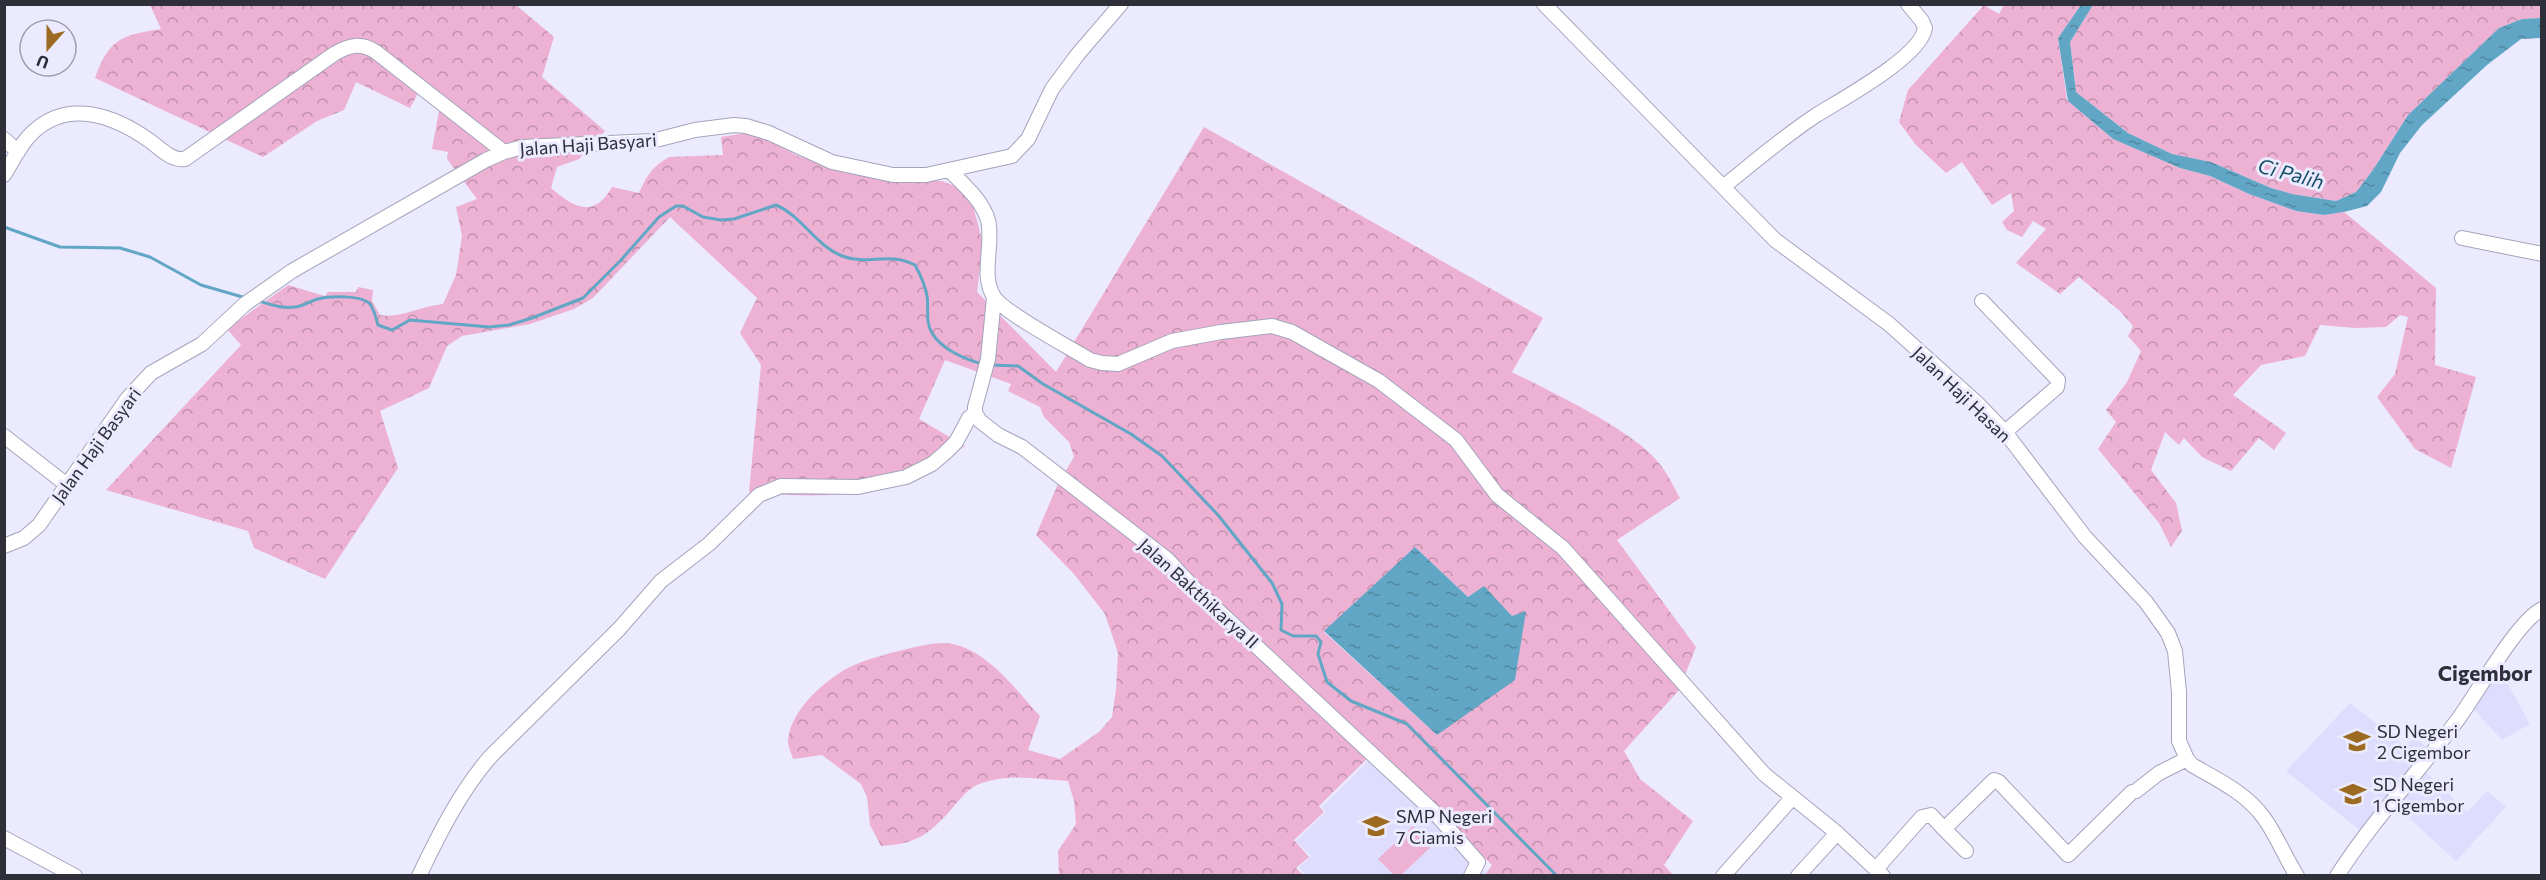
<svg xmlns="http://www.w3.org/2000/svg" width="2546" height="880" font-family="Commissioner,sans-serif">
<defs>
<pattern id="forest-crowns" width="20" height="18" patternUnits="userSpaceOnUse" patternTransform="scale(1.5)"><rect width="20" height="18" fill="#edb1d3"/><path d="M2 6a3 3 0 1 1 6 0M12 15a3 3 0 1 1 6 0" fill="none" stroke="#c090ac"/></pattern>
<pattern id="water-ripples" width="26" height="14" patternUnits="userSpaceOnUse" patternTransform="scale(1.5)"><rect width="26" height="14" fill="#61a6c5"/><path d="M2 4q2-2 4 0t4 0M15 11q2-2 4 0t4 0" fill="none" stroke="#5088a1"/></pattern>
</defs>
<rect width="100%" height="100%" fill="#ebeaff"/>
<path fill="#deddfe" d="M2496,673L2504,677L2530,724L2502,740L2472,707Z
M2350,703L2405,746L2415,737L2430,750L2362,832L2286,771Z
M1371,758L1474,859L1485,873L1483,876L1306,875L1299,868L1311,856L1296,841L1326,812L1322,807Z
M2424,770L2467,812L2487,791L2506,807L2456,861L2396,806Z"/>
<path fill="#edb1d3" d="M1413,826L1432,846L1401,875H1394L1378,859Z"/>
<path fill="url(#forest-crowns)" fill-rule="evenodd" d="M150,5H516L554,37L542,77L605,131L579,159L557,167L551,188C574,208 594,219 612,187L639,193C646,176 653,166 669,157L723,155L721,137L745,133L768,140L798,156L845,171L902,181H942L957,187L973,206L983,243L977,292L1056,372L1204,127L1543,318L1512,372C1551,392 1631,429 1658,462C1667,472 1673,486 1680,498L1617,540L1696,647L1679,690L1624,751L1640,779L1693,821L1664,865L1673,875H1485L1492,865L1375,751L1319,806L1324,812L1294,840L1309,857L1296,868L1303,875H1059L1058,851L1076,824L1074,801L1068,781C1040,779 1009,773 982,783C969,787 963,796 954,806C931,833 918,844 881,846L870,825L867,797L861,784L822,755L793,759C792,754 788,747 788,742C789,712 822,683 846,669C865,659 887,654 907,649C921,646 939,641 953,644C989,652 1016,690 1040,716L1028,750L1060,759L1099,732L1112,717L1116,690L1118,653L1105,614L1074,574L1036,535L1058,484L1074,457L1069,442L1044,417L1040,407L1008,391L1011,384L945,360L919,419L965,446C947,458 929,471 910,480C869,499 794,497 749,492L761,365L740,333L757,298L670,217L593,298L574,309L530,324L462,336L447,346L429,388L380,411L398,468L325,579L254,548L248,531L106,490L241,345L227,329L288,285L325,296L328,292H356L358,287L373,290L372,301L380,315C398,319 422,306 443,304L456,275L462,236L456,207L477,199L447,159L448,152L432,149L442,95L424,82L410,108L356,82L344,110L317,121L263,157L95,78C109,39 121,35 161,29ZM1415,547L1468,597L1484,587L1512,616L1526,612L1437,735L1324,632Z
M1984,5L1999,14L2004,5H2081L2058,38L2067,100L2113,139L2180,168L2210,176L2249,194L2296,211L2324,215L2344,212L2436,288L2435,365L2476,377L2451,468L2415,449L2377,397L2395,374L2408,317L2400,315L2386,327L2356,328L2320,325L2305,356L2261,365L2233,395L2286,433L2274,450L2259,438L2231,471L2202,457L2184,438L2179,445L2165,432L2151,470L2176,503L2182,531L2171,547L2159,523L2098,449L2116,422L2106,410L2127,382L2141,351L2128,336L2133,326L2120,311L2079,277L2060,294L2016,263L2046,229L2033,221L2022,237L2007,230L2002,222L2014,211L2011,193L1992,205L1962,162L1946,173L1915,144L1899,122L1908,90Z
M2093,5H2541V18L2522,19L2499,28L2408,115L2373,170L2356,192L2336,201L2292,194L2271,188L2211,162L2172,154L2128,133L2076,92L2070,42Z"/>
<path fill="url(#water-ripples)" d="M2081,5H2093L2070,42L2076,92L2128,133L2172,154L2211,162L2271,188L2292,194L2336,201L2356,192L2373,170L2408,115L2499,28L2522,19L2541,18V38L2521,39L2487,65L2422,125L2400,153L2381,192L2367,206L2344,212L2324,215L2296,211L2249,194L2210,176L2180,168L2113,139L2068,101L2058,38Z
M1415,547L1468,597L1484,586L1512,616L1526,611L1515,680L1437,735L1324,631Z"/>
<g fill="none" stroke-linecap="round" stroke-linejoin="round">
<path stroke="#61a6c5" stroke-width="3" d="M4,227L60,247L120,248L150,257L201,285L246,298
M258,301C270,304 282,309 295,307C303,306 310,301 318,299C329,296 360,295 369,303C374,308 376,318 378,325L392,330L410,320L489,327L509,325L532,318L583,298L621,260L659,217L676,206H683L703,217L721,220L734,219L776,205C802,216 815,245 842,256C868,266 888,251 915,265C920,274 925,285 927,296C929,307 925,322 932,333C941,349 966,360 983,364
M990,365L1018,366L1043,384L1131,434L1162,456L1218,515L1272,583L1282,604L1281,630L1293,636H1316L1321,642L1318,654L1327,682L1351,701L1407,724L1557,876"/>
<g stroke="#a4a4bb" stroke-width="16">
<path id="minor" d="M1544,4L1775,240L1889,324L1978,404L2005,432L2085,537L2146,602L2168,633L2175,651L2179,692V741L2187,759L2192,765C2218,780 2246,793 2264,818C2277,836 2285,857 2297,876
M4,139L18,152
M949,170C963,184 982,200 988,220C994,245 980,275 994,297C1004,313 1071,348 1090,360L1102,363L1118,364L1172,341L1221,332L1272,326L1292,332L1379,381L1456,440L1497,495L1563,548L1764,774L1837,833L1883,876
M4,175C13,161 20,144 32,133C68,98 115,116 150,141C160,148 171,161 185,159L334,54C349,45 361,42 376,52L504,152
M1723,187C1753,163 1783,137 1815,116C1840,100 1921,57 1925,28L1922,21L1908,4
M2462,238L2542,254
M994,298L988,359L975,407V413L980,421L998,435L1022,447L1167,559L1192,586L1434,812L1478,862L1471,876
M1982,301L2058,380L2057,387L2005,432
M4,436L67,485
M4,546L24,538L39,525L127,399L151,373L202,344L245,304L292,271L486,160L504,152L523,147L652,141L695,130L734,125L746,126L769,133L832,162L893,175H926L1012,156L1028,139L1052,89L1078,54L1121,4
M4,838L75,876
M1966,851L1944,829L1994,780L1999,782L2068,855L2132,792L2136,791L2159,773L2187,759
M1876,869L1922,817L1931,815L1944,829
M419,876C439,834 461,790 491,756L619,629L661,581L709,544L759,495L781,486L858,487L906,477L932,464L945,453L956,442L969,418L975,413
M1723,876L1792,798
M1798,876L1837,833
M2337,876C2372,821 2417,774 2456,722C2475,697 2517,621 2542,609"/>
</g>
<use href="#minor" stroke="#fff" stroke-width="14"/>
</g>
<defs>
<g id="school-bare" transform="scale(2.07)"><path d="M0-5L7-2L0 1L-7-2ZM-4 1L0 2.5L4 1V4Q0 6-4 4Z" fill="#9d6a21" stroke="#ebeaff" stroke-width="2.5" paint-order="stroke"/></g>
</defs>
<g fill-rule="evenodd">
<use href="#school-bare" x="2357" y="741"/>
<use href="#school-bare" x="2353" y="794"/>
<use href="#school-bare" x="1376" y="826"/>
</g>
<g text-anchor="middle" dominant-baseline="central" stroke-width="6" stroke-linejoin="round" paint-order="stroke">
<g font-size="18" fill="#2f2f39" stroke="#ebeaff">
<text transform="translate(588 144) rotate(-4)">Jalan Haji Basyari</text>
<text transform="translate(1962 394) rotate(44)">Jalan Haji Hasan</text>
<text transform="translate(96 445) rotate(-54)">Jalan Haji Basyari</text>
<text transform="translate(1199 593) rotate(42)">Jalan Bakthikarya II</text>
</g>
<g font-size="18" fill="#2f2f39" stroke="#ebeaff" text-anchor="start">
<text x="2377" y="731">SD Negeri<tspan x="2377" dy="21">2 Cigembor</tspan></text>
<text x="2373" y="784">SD Negeri<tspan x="2373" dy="21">1 Cigembor</tspan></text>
<text x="1396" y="816">SMP Negeri<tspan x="1396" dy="21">7 Ciamis</tspan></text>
</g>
<g font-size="20" font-style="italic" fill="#154d64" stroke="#ebeaff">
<text transform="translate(2291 173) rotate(15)">Ci Palih</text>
</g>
<g font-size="21" font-weight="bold" fill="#2f2f39" stroke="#ebeaff">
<text x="2485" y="672">Cigembor</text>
</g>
</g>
<rect width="2546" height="880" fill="none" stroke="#2f2f39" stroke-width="12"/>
<g transform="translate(48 48) rotate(201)"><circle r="28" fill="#ebeaff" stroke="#a09fb0" stroke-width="1.5"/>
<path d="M0-4.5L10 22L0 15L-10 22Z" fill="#9d6a21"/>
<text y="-9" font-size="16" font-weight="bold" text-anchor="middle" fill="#2f2f39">U</text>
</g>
</svg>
